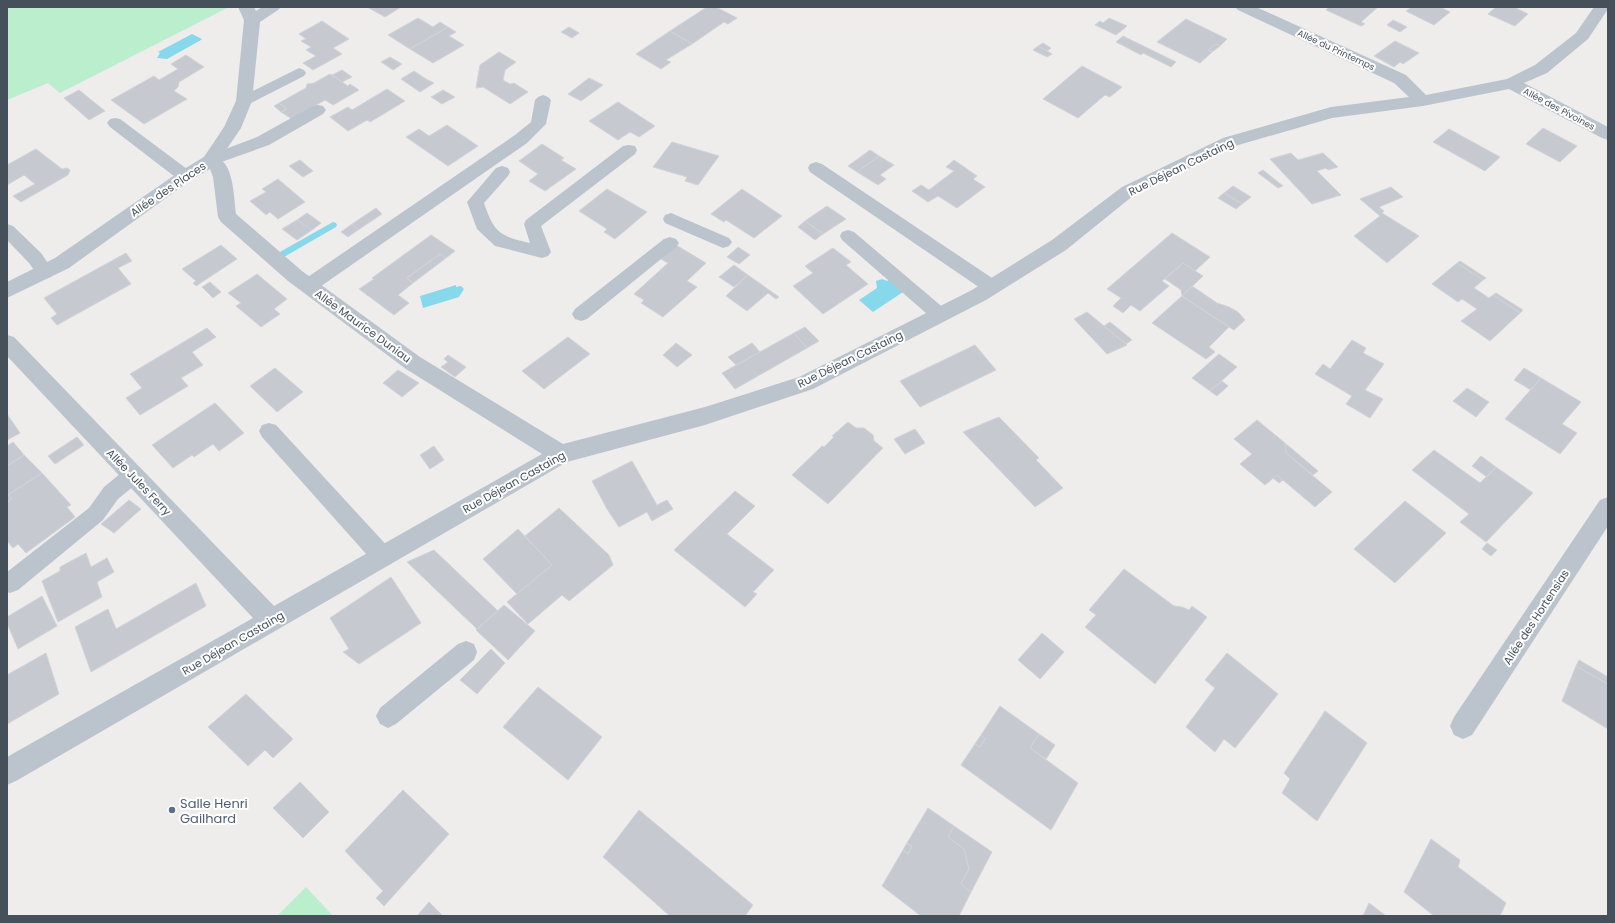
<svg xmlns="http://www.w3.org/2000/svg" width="1615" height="923" font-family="Poppins,sans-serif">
<rect width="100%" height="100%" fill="#efecec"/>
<path fill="#baeecd" d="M7,7H229L60,93L48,83L7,100Z
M306,887L333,916H277Z"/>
<path fill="#87d8ea" d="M192,34L202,39L201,40L167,59L157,58L160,53L158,52Z
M882,279L887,281L889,280L903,292L873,312L859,300L877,288L876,281Z
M456,285V287L461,286L464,289L459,297L423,308L420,296Z"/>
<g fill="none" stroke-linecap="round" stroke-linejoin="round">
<path fill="#87d8ea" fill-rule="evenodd" d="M333,222L336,223L337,225L336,227L277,261H271L270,259L271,257Z"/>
</g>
<path fill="#c6c9cf" stroke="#d0d3d8" d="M367,7H401L385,17Z
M707,7H716L737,18L728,24L724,22L692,44L670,31Z
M1329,7H1378L1361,22L1365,24L1361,26L1326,10Z
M1412,7H1440L1450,12L1434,25L1406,11Z
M1496,7H1514L1528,14L1515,26L1488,14Z
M418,18L433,27L440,22L448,27L410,49L388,35Z
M1109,18L1127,26L1116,35L1095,25L1100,21L1103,23Z
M1186,19L1227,39L1220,46L1216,44L1208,50L1212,52L1200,63L1157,42Z
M1393,20L1407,27L1400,32L1387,25Z
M322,21L349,39L333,48L342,54L313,70L303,63L316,56L306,50L311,47L301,41L306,39L299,34Z
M448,27L456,32L449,36L464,45L433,63L410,49Z
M569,27L579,33L572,38L561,32Z
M670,31L692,44L666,60L671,62L661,69L636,54Z
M1123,36L1176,62L1171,67L1143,53L1141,55L1116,42Z
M1395,41L1419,53L1403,64L1400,62L1394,67L1374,56Z
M1043,43L1051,48L1047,51L1038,46Z
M1216,44L1220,46L1212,52L1208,50Z
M1038,46L1047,51L1052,54L1047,57L1033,50Z
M499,52L516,62L505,70L503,80L510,84L514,83L528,92L510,104L483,87L476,88L480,65Z
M186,55L204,67L179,82L178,87L174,91L187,99L144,124L111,100L154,76L159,80L178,69L171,64Z
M390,57L402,64L393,70L381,62Z
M1082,66L1122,87L1110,97L1105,95L1078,118L1043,99Z
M342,70L352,77L342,82L332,75Z
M414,71L426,79L434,83L420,92L401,79Z
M330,74L348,86L350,84L359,90L333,105L325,100L292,119L281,112L287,109L279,103L306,88L307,84L314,83Z
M589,78L603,85L581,101L568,94Z
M387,89L405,101L370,122L367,120L348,131L330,117L348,107L352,110Z
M79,90L105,111L89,120L64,98Z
M443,90L455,97L442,104L431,97Z
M618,102L655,126L639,137L630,132L618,140L589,121Z
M279,103L287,109L281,112L274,106Z
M447,125L478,146L448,166L406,137L419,129L429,136Z
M1543,128L1577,146L1560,162L1526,144Z
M1449,129L1500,157L1485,171L1433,142Z
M672,142L719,156L698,185L685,181L687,177L653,167Z
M542,144L564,158L561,160L576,169L545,191L529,181L538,174L519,161Z
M36,149L62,169L67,168L70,170L68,175L21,202L13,196L35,184L24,175L7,185V165Z
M870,150L879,156L857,172L848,166Z
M1291,153L1298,160L1323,153L1338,167L1328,170L1326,168L1317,171L1341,195L1312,204L1270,159Z
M879,156L894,165L880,175L886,179L878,185L857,172Z
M300,160L313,171L303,177L289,166Z
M954,160L977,176L973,179L985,187L957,208L938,196L928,202L912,191L921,185L929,190L954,171L946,167Z
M1263,170L1283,186L1278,188L1258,173Z
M278,179L305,202L278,219L270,212L266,215L250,201L266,192L262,189Z
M1233,186L1251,197L1242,204L1224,193Z
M1391,187L1403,197L1379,207L1384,211L1382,213L1419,236L1387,263L1354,236L1380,216L1360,199Z
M607,189L647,212L615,239L604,232L607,229L579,211Z
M742,189L782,216L754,238L726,220L724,222L711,214Z
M1224,193L1242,204L1236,209L1218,198Z
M827,206L846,219L823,234L805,221Z
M376,208L382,214L358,230L352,224Z
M307,213L321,223L312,230L297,220Z
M297,220L312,230L297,240L282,229Z
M805,221L823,234L815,240L798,227Z
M352,224L358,230L348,237L341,232Z
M1172,233L1210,257L1195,271L1183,263L1162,281L1169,286L1140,311L1131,305L1123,313L1113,306L1121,298L1107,289Z
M431,235L455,251L446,258L440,254L407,278L413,283L398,295L409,303L394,315L359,289L374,279L372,278Z
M221,245L237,259L196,286L193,283L196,281L182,269Z
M676,245L706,263L687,281L697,287L663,317L641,303L644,300L634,294L668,263L661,259Z
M738,247L750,255L739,264L727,257Z
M833,248L851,262L846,265L868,284L823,314L793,286L813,273L805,266Z
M126,253L132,261L118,268L131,284L57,325L51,318L57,314L44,298Z
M440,254L446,258L413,283L407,278Z
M1460,261L1486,278L1483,280L1457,263Z
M1183,263L1203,276L1182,296L1181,290L1165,279Z
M1457,263L1483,280L1474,288L1489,298L1493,295L1520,313L1490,341L1461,321L1477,309L1462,299L1458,302L1432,284Z
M734,265L748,275L734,287L719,277Z
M257,274L287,299L274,309L280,314L261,327L236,306L241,303L228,293Z
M748,275L779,297L776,299L768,293L747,311L726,296Z
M210,282L221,292L213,298L202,287Z
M1192,286L1217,303L1229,307L1238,312L1245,320L1234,330L1229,327L1182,296Z
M1496,293L1523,310L1520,313L1493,295Z
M1182,296L1229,327L1209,347L1215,352L1206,359L1152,323Z
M1087,312L1126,344L1127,345L1107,354L1074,319Z
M1110,322L1131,339L1132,340L1126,344L1104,326Z
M805,327L819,341L807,348L794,333Z
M207,328L216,337L192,352L203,365L181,378L188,386L140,415L126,398L142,388L130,374Z
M794,333L807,348L735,389L722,373Z
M568,337L590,354L544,389L522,371Z
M1352,340L1366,348L1363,353L1384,364L1365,390L1383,399L1370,418L1346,404L1352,396L1315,374L1323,364L1330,369Z
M676,343L692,355L677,367L663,355Z
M752,343L760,352L736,365L728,357Z
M975,345L996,370L920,407L900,381Z
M1219,354L1237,367L1210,391L1192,378Z
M448,355L466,367L455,377L441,367L448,362L444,359Z
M275,368L303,392L277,412L250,386Z
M1524,368L1541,378L1531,390L1514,380Z
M398,370L419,383L402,397L383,383Z
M1541,378L1581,402L1562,424L1577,433L1560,454L1505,419Z
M1222,381L1228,386L1217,396L1210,391Z
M1467,388L1489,402L1476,417L1453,401Z
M215,403L244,433L219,451L213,444L194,457L192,455L173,468L152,445Z
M7,414L20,433L7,440Z
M999,417L1039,458L1036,460L1063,488L1035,507L963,432Z
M1257,420L1285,443L1286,453L1332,492L1315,507L1277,475L1265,485L1240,464L1252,454L1234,439Z
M848,422L856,428H864L873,435L874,441L883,448L828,504L792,475L822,446L824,447L834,437L832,436Z
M915,429L925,443L905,454L894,439Z
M77,437L84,445L55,464L48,456Z
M13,442L24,455L7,466V446Z
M1285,443L1318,471L1313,475L1286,453Z
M434,446L444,460L430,469L420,455Z
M1434,450L1480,483L1496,467L1533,493L1486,542L1460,522L1469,514L1412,470Z
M24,455L42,473L8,495L12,499L7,502V466Z
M1481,456L1496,467L1487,477L1472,466Z
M632,461L657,505L667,500L673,509L652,521L647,512L619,527L607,509L592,481Z
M42,473L71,505L67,507L75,517L26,553L18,544L13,548L7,541V502L12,499L8,495Z
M1277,475L1283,480L1279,483L1273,478Z
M735,491L755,506L727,534L774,570L753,592L757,594L745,607L674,550Z
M129,500L141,509L114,533L101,524Z
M1405,501L1446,533L1395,583L1354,549Z
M559,508L609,555L613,565L569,601L562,595L528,624L507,602L552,565L525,536Z
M518,529L552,565L517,594L483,559Z
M1487,543L1497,550L1491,556L1482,549Z
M434,550L498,611L477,629L407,562Z
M86,553L91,567L107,558L114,572L97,582L102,597L58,622L42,581L60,571V567Z
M1124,569L1174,606L1182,607L1189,610L1192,606L1207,617L1155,684L1085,627L1096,615L1089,610Z
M391,577L421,623L359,664L343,652L349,649L330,618Z
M196,583L206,606L91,672L75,627L108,609L116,629Z
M42,596L57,626L18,649L7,623V617Z
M504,605L535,631L508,660L476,630Z
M1042,633L1064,652L1040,679L1018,660Z
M491,649L505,663L477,694L460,680Z
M46,653L59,694L7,724V675Z
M1227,653L1278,694L1235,748L1224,739L1215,752L1186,727L1215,688L1205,680Z
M1579,660L1608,677V684L1576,666Z
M1576,666L1608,684V729L1562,701Z
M538,687L602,737L568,780L503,727Z
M246,694L293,739L273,758L265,750L248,766L208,727Z
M1000,706L1039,734L1030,748L1078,783L1051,830L961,765L975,744L980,747L985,739L981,735Z
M1325,711L1367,743L1317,821L1282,793L1290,779L1284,773Z
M1039,734L1055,745L1046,759L1030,748Z
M981,735L985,739L980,747L975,744Z
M300,782L329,812L303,838L273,808Z
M403,790L449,834L384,906L376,898L383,891L345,851Z
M928,808L954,826L948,837L964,849L969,869L961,884L971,892L959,916H921L882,886L903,850L908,854L912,846L907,843Z
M639,810L753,905L745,916H670L603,857Z
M954,826L992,852L971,892L961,884L969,869L964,849L948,837Z
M1431,839L1460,860L1458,867L1506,903L1500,916H1434L1404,892Z
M907,843L912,846L908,854L903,850Z
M429,902L443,916H417Z
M1369,903L1386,916H1363Z"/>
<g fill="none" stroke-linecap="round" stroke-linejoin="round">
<path fill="#bbc4cc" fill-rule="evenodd" d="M299,68L304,70L306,73L304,76L249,104L244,106L239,104L236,101L239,98Z
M543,95L548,97L551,100L546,124L527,143L314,291L308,293L302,291L299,286L302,281L515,135L531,122L535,100L538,97Z
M318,105L323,106L326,110L323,114L269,145L210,166L204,165L202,161L204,157L257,137L313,106Z
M115,118L120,119L191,172L193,176L191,180L185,182L179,180L110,127L107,123L110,119Z
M629,145L635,146L637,150L635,154L541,226L551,252L548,256L542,258L495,246L477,229L467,202L496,168L502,166L508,168L510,172L508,176L484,203C494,233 500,236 530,243L524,224L526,220L623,146Z
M816,162L822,164L998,282L1001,287L998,292L992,294L986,292L810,172L808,168L810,164Z
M671,213L729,238L732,242L729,246L723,248L665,223L663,219L665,215Z
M7,224L13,226L41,253L54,272L51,277L45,279L39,277L29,263L7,240Z
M848,230L854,232L946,310L949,315L946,320L940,322L934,320L842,240L840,236L842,232Z
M670,237L676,239L679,243L676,247L587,319L581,321L575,319L572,314L575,309L664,239Z
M269,423L276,425L391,550L394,557L391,564L383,567L375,564L262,437L259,431L262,425Z
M133,466L140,469L143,475L140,481L118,499L103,520L18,590L10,593L7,592V572L89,508L104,487L126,469Z
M466,641L474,644L477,652L474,660L396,724L388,728L380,724L376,716L380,708L458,644Z"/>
<path fill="#bbc4cc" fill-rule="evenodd" d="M238,7H254L256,11L262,7H281L278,10L260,22L252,101L241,128L220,159C234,168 234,199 236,214L302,271L420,357L563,444L705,407L799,377L972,290L1052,240L1122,187L1223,138L1331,107L1409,97L1394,83L1238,10L1235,7H1256L1406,75L1426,95L1507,79L1535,65L1576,33L1594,7H1608V9L1588,39L1547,73L1524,83L1608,127V140L1602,138L1509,89L1423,106L1332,118L1235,146L1134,195L1066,250L986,300L813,389L705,425L567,462L16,781L7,785V757L253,618L7,356V335L14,337L274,606L542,454L406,369L288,281L221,222L218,217L213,177L210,169L191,180L69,268L7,298V282L55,258L179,172L204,157L224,127L236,101L244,20Z
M1608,497V526L1472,735L1463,739L1454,735L1450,726L1454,717L1600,500Z"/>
</g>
<circle fill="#5c6f8a" stroke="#fff" stroke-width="1.5" cx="172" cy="810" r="4"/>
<g text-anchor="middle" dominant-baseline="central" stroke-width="4" stroke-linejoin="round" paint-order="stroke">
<g font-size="9" fill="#45505a" stroke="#fff">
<text transform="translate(1336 50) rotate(25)">Allée du Printemps</text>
<text transform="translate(1559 109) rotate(28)">Allée des Pivoines</text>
</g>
<g font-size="11" fill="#45505a" stroke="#fff">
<text transform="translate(1181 167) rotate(-26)">Rue Déjean Castaing</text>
<text transform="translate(168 189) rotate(-34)">Allée des Places</text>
<text transform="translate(363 326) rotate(36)">Allée Maurice Duniau</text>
<text transform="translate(850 359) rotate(-26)">Rue Déjean Castaing</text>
<text transform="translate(139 482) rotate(46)">Allée Jules Ferry</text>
<text transform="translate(514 482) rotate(-29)">Rue Déjean Castaing</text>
<text transform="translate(1536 617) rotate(-57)">Allée des Hortensias</text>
<text transform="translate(233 643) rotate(-30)">Rue Déjean Castaing</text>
</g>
<g font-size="13" fill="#4e5e75" stroke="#fff" text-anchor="start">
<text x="180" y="803">Salle Henri<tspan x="180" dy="15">Gailhard</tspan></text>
</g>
</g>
<rect width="1615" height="923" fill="none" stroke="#45505a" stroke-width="16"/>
</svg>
